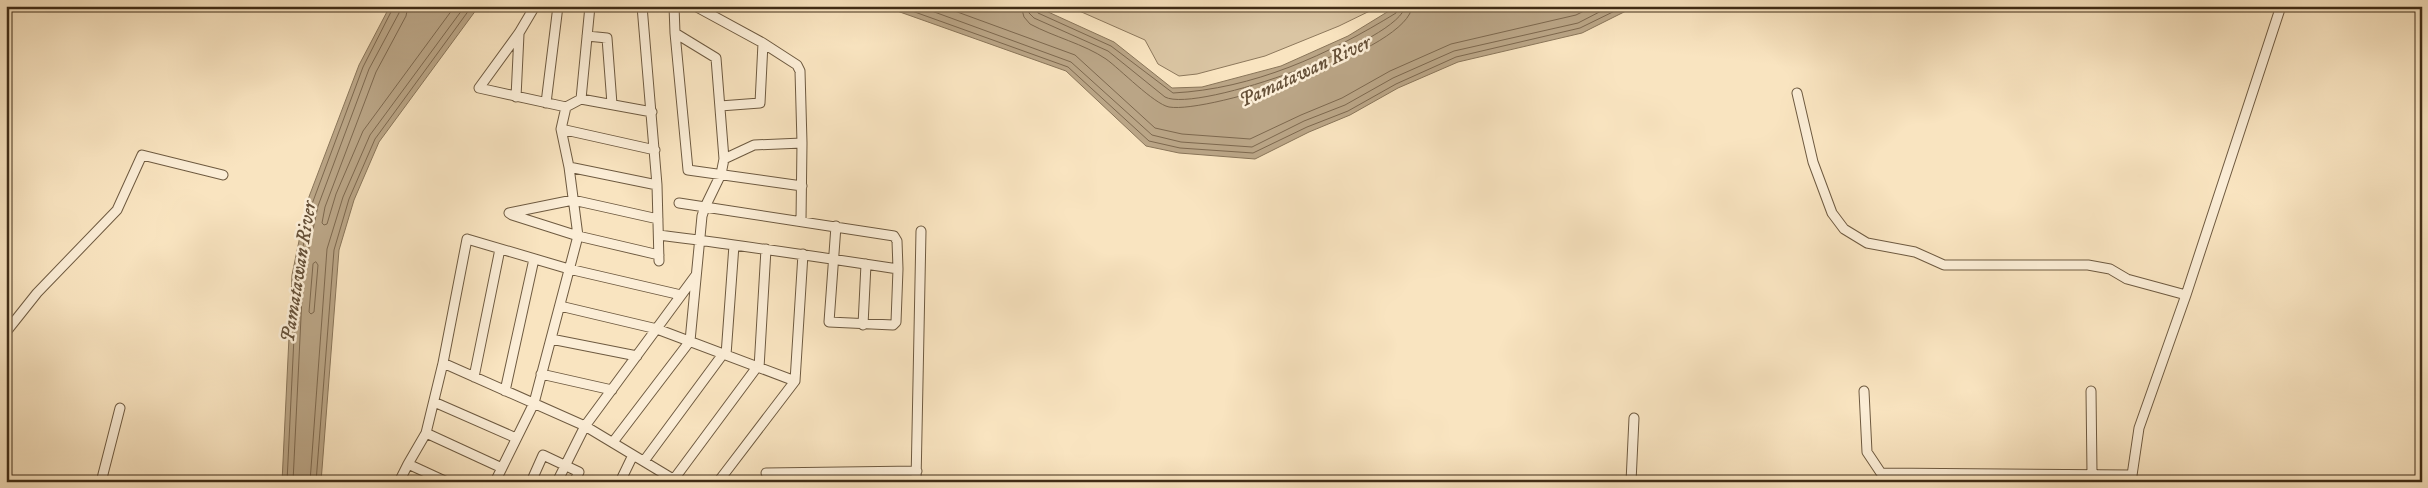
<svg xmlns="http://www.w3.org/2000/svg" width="2428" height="488" font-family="'IM FELL DW Pica',serif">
<rect width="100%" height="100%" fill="#f9e4c0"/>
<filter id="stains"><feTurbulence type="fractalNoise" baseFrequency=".004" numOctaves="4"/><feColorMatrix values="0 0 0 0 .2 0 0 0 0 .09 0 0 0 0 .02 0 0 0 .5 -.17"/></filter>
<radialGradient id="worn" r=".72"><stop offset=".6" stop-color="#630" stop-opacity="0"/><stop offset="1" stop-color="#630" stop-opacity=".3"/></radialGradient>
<path fill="#dac5a3" stroke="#8d785c" d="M1068,6H1380L1339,26L1265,56L1197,74L1179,76L1158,64L1145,40Z"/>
<path fill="#baa586" stroke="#897559" d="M390,6H479L379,142L354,200L339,250L321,482H282L292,275L307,202L359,65Z
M883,6H1035L1114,42L1172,88L1202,87L1281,66L1348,36L1397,6H1636L1582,33L1458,62L1398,88L1350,115L1309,132L1255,159L1179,153L1146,146L1066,71Z"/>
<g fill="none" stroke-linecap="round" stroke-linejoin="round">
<path stroke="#7d684e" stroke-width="1" d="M408,6L406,16L376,72L325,207L322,223L324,225L327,224L336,194L363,131L455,6
M898,6L1068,67L1149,141L1180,148L1253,153L1307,127L1348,111L1396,84L1456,57L1580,28L1625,6
M918,6L1071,62L1152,135L1181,142L1252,147L1304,121L1345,105L1393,78L1454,51L1578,23L1611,6
M941,6L1075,55L1155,128L1182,134L1250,139L1301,115L1342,98L1390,71L1451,44L1576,15L1594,6
M1021,6L1024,17L1030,24C1054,37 1084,44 1106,59C1120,69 1154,104 1169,107C1209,114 1411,49 1412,6
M1028,6L1029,13L1034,18L1108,51L1165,97C1197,114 1403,40 1405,6
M1035,6L1038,13L1111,46L1173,93C1253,89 1328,55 1396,13L1398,6
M316,262L318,265L314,312L311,314L309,312L313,264Z
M287,482L297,275L312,204L363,67L394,6
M293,482L303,276L318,206L369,69L399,13L400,6
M310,482L327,249L343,197L370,135L465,6
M316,482L334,250L349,199L375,139L472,6"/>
<g stroke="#6e5a40" stroke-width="11">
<path id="minor" d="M535,6L519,33L479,88L566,107
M642,6L657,185L659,261
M674,6L675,33
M695,6L763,43L760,103L720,106
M587,36L607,38L612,104
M763,43L797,65L800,71L802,143
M1797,93L1813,162L1832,213L1844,229L1867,243L1915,252L1944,265H2088L2110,269L2127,279L2186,295
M516,97L519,34
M581,99L590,6
M546,103L558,6
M561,129L655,150
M724,159L716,58L675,33L688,170L802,186
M569,167L657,185
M658,219L573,200L509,213L512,215L578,236L659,255
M801,220L802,143L754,145L724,159L721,174L705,207L894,236L897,241L898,269
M659,235C739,245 819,257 898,269L896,322L893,325L829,322L836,226
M560,306L657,329L795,381L718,482
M863,325L866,264
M6,332L37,293L117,210L142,155L223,175
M551,339L637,356
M726,355L734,245
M443,363L585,426L678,482
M759,368L766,249
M541,374L612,390
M474,377L500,249
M795,381L803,254
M505,391L534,259
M1864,391L1867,452L1881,473L2131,475
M2091,391L2092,473
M434,402L516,438
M426,433L502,468
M613,442L690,341L702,216L705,207L679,203
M644,461L723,354
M766,473L917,471
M674,479L757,367
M101,482L120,408
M399,482L408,464
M447,482L408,464L426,433L443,363L467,239L569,269L681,295
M495,482L534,403L578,236L569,167L561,129L566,107L581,99L652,112
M531,482L543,455L579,472L574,482
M557,482L585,426L696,275
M620,482L633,455
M916,482L921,231
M1631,482L1634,418
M2131,482L2139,428L2186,295L2281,6"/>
</g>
<use href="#minor" stroke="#fbedd6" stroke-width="9"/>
</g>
<g text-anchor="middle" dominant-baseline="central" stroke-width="5" stroke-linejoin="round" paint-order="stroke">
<g font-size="20" font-style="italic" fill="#655038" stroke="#fbedd6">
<text transform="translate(1305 72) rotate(-25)">Pamatawan River</text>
<text transform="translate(299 272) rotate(-81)">Pamatawan River</text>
</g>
</g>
<rect width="2428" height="488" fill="none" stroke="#f9e4c0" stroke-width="25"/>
<rect x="8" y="8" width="2413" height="473" fill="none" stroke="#402c16" stroke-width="2.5"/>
<rect x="12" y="12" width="2403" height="463" fill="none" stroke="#402c16"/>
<rect width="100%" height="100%" filter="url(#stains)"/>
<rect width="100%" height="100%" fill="url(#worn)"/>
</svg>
